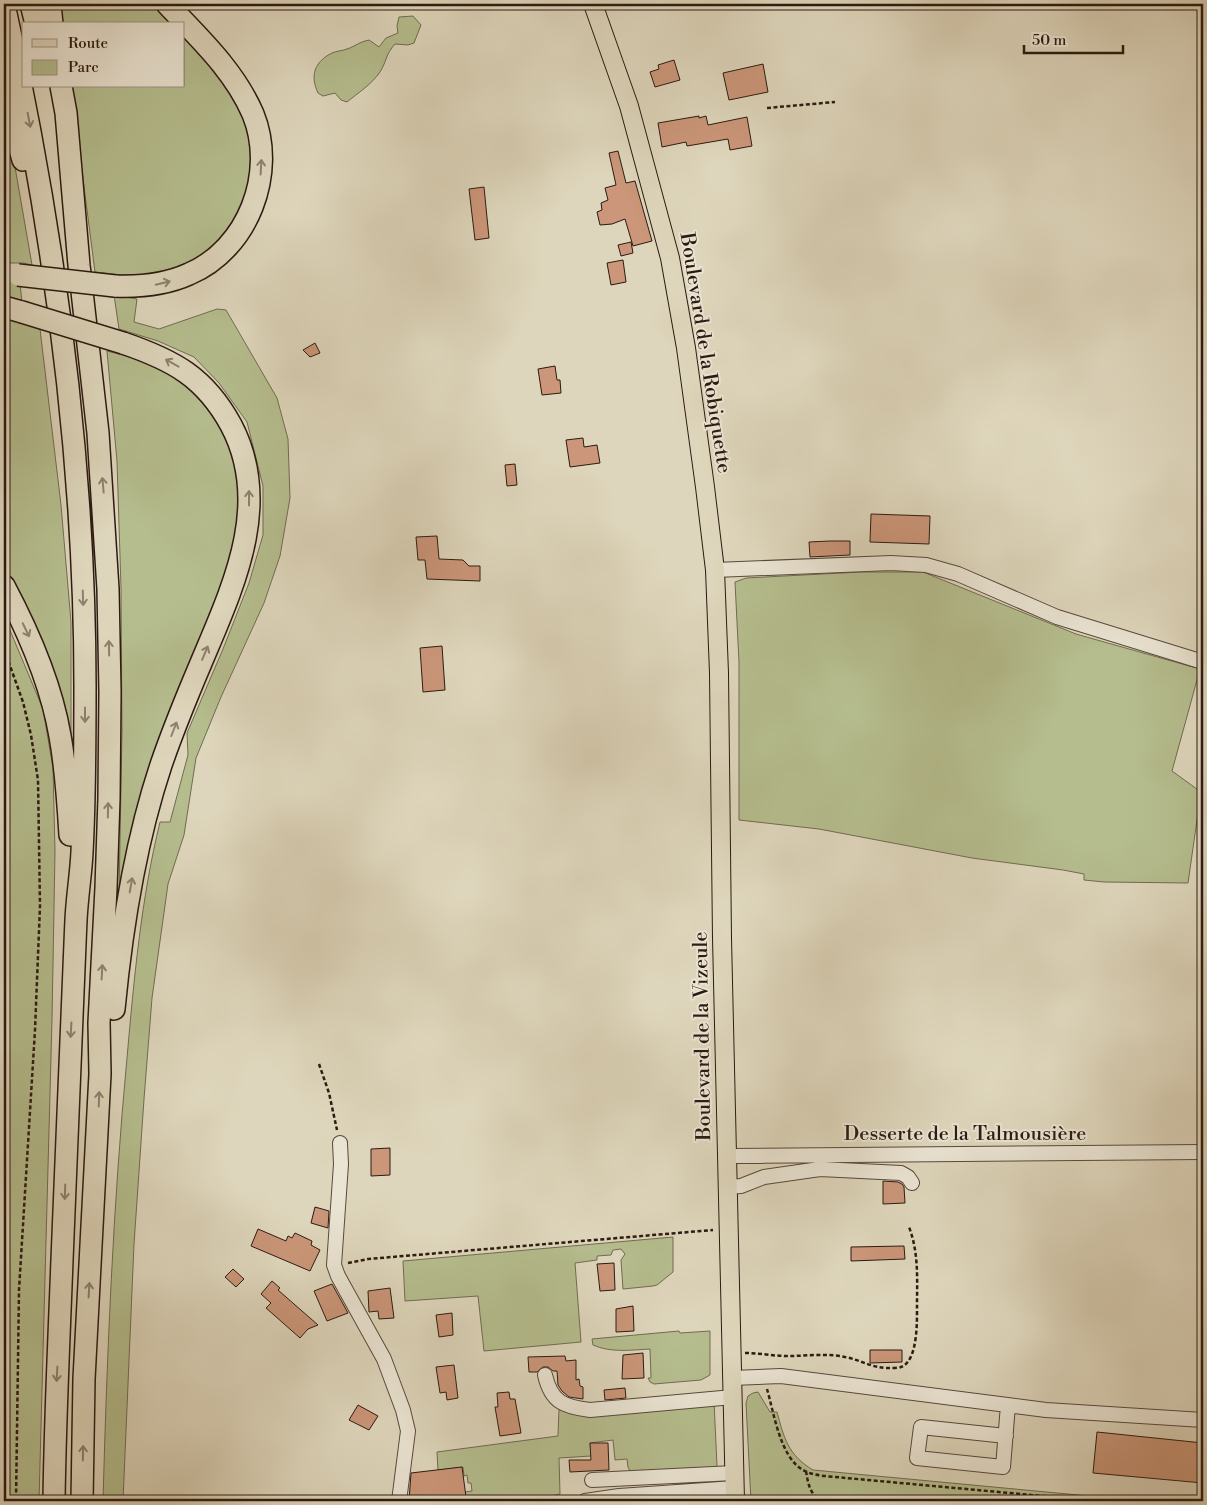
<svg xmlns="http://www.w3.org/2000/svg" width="1207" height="1505" font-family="'Libre Bodoni',serif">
<rect width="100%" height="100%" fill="#ded6bc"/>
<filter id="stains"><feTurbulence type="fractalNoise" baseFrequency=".004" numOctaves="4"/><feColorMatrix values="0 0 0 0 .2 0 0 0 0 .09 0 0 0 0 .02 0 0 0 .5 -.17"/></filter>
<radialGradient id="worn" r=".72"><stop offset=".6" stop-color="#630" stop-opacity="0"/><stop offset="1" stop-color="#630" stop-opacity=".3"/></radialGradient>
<path fill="#b5bd8e" stroke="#706c50" d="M60,4H158L176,24H62Z
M413,16L421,25L414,43L408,45L395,44C385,55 387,61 380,72C372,84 358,93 347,102L341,100L335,93L323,96L318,93C310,76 314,62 332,53C336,51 342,51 347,49C356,46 359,42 369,40L379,47L386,38L398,33L397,26L399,17Z
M184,32L222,76L246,122L252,142L250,191L228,232L208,252L182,269L144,275H122L95,272L71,86H184Z
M4,117L11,144L32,265L23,263H4Z
M4,280L20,284L22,302L4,297Z
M114,295L137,299L134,322L159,329L217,309L226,310L277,398L288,439L290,498L280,556L264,603L221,697L196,758L184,835L168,884L152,998L144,1099L134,1244L123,1501H103C107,1354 113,1206 127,1058C134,979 141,900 160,822H170L188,755L187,733L223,649L249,583L263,535V486L247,422L219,383L194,357L158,341L119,329Z
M4,315C16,320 27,326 40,329L61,505L71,622V768L4,576Z
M107,351C130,357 155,363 174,377C212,405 236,446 241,493C242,508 238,527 237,542L119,895L122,733L121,588L117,461Z
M862,572H923L1076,634L1200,669L1172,771L1201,792L1188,883L1104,882L1084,880V874L1063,870L972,858L819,829L739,820V662L735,582L746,578Z
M4,616L43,709L53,768L55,852L52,1019L39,1501H4Z
M673,1237V1272L657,1285L653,1286L623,1289L621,1260L625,1254L621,1249L613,1250L611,1255L597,1256V1260L575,1263L581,1342L484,1351L478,1296L405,1301L403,1261Z
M679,1331L680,1333L710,1331V1375L701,1380L654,1384L650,1382L648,1378H651L650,1349C631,1350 611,1353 593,1345L592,1339Z
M758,1392L770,1412H777C784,1438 788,1455 813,1470L1142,1501H751L746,1403L748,1396L753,1393Z
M714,1401L717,1466L712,1470L630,1471L628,1467L627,1459L615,1460L613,1440L590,1443L591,1456L559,1458L560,1494C526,1503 493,1501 459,1501V1498L466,1497L465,1492L472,1491L471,1483H468L467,1475L464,1476L463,1467L438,1470L437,1452L558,1436L559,1409L575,1412Z"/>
<path fill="#cb9679" stroke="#2c1a11" d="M674,60L680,80L655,87L650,72L659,69L658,65Z
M763,64L768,92L729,100L723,73Z
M699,116V118L706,116L708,125L747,117L752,146L730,150L728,139L687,146L686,142L662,147L658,123Z
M618,151L626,183L635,181L652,241L633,246L625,219L612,224L600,225L597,212L602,210L601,203L608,200L605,188L616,185L609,153Z
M484,187L489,238L475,240L469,189Z
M631,242L633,253L621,256L618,245Z
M623,260L626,282L611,285L607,263Z
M315,343L320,353L310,357L303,350Z
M555,366L557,380H560L561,393L542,395L538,369Z
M583,438L584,447L597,445L600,463L570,467L566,440Z
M515,464L517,485L507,486L505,465Z
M871,514L930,516L929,544L870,542Z
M437,536L439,559L463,560L469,566H480V581L427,579L425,560H418L416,537Z
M830,541H850V555L810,557L809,542Z
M442,646L445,690L423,692L420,648Z
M390,1148V1175L371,1176V1149Z
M883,1181L898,1182L902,1184L904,1187L905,1203L883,1204Z
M315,1207L329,1211L328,1228L311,1223Z
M258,1229L286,1241L288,1236L292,1238L295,1233L312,1241L311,1245L320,1250L310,1271L251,1246Z
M904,1246L905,1259L851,1261V1247Z
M614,1263L615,1290L600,1291L597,1264Z
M233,1269L244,1279L236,1287L225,1277Z
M272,1281L280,1288L278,1290L318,1325L308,1329L300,1338L266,1308L271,1303L261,1294Z
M332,1284L348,1313L327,1321L314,1291Z
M390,1288L394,1318L379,1319L378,1311L369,1312L368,1291Z
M633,1306L634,1331L616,1332V1309Z
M452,1313L453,1335L439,1337L436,1315Z
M870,1350H902V1362L870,1363Z
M643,1353L644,1378L622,1379L623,1355Z
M565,1356L566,1361L576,1360V1380L579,1379L580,1386L583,1387V1399L569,1397L562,1391L558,1385L557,1371H553L548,1367H543L537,1372H529L528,1357Z
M454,1365L458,1398L447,1400L446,1392L440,1393L436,1367Z
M625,1388L626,1398L605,1400L604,1390Z
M509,1392L510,1399H515L521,1433L500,1436L495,1407H498L497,1393Z
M358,1405L378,1416L369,1430L349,1420Z
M1097,1432L1203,1443V1483L1093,1473Z
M590,1443H608L609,1470L570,1472L569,1460H591Z
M462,1467L466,1497L459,1498V1501H409L411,1473Z"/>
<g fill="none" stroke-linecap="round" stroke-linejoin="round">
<g stroke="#58493c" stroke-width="16">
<path id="minor" d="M715,570L891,563L926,565L958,574L1057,617L1203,662
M340,1143L341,1164L334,1265L338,1276L384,1359L403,1410L408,1431L399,1501
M727,1156L1203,1152
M728,1187L741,1186L764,1177L820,1169L901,1173L908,1177L912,1183
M545,1375C551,1402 564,1407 590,1410L733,1397
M732,1378L781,1376L1046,1410L1203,1420
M1006,1436L921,1427L917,1458L1003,1467L1008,1405
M592,1480L734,1473
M585,1501L619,1496L735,1488"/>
</g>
<g stroke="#2c1a11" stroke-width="20">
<path id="major" d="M593,4L629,106L670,258L686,348L705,487L715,570L719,673L722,938L735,1501"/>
</g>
<g stroke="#2c1a11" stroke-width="24">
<path id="highway" d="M4,4C53,226 85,458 85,686C85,741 85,797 82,852C81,874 77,897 76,920C71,1033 67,1146 62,1260C59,1340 55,1421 54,1501
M31,4L36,24
M50,4L52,24
M61,86L66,113L79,265L98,433L108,589L110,692L109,798L106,888L99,1023L100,1074L84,1379L82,1501
M4,93L23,160
M115,286C141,287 165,285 189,274C248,249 277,173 253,114C234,70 199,38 167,4
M4,307L22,312
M4,586C29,633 51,683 60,736C66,769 68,801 70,835
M114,1009C122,926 135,843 161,765C173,730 187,696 201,663C233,587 273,504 231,425C205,377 173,360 123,343"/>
</g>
<path stroke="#2c1a11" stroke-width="2.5" stroke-dasharray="4 2.5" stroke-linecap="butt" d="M767,108L835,102
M4,649L23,702L31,735L38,780L40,906L35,1030L19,1290L16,1501
M319,1064L329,1093L337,1130
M348,1263L368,1259L713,1230
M745,1353C759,1353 773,1356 787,1356C806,1356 827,1353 845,1357C861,1360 871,1368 889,1368C892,1368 898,1368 901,1367C918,1361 917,1321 917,1307C917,1280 919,1253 909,1227
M767,1389C774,1413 780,1457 803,1470C815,1477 832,1476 846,1478L1097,1501
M806,1471C808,1484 810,1494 821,1501"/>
<use href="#minor" stroke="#eae4d3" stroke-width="14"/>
<use href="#major" stroke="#ded6bc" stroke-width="18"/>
<use href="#highway" stroke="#ded6bc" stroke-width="21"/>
<g stroke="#2c1a11" stroke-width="24" stroke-linecap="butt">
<path id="highway-bridge" d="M18,275L115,286
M22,312L123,343"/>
</g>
<use href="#highway-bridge" stroke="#ded6bc" stroke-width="21"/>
</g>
<defs><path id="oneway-shaft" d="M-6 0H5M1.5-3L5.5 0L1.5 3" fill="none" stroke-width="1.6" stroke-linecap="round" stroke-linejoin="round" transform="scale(1.25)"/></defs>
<g stroke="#8e816f">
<use href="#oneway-shaft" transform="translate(29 120) rotate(79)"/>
<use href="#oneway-shaft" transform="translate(261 167) rotate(-87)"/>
<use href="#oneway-shaft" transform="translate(163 283) rotate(-14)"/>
<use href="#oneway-shaft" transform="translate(172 363) rotate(-151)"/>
<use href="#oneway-shaft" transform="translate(103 485) rotate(-95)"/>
<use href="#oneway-shaft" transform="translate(249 498) rotate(-90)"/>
<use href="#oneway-shaft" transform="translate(83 598) rotate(88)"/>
<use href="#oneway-shaft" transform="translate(26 630) rotate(64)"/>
<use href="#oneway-shaft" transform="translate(109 648) rotate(-91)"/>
<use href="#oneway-shaft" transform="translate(205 653) rotate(-67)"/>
<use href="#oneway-shaft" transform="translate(85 715) rotate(90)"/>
<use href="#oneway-shaft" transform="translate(174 729) rotate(-69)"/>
<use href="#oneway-shaft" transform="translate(108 810) rotate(-89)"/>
<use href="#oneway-shaft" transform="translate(131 885) rotate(-80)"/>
<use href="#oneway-shaft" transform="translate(102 972) rotate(-87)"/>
<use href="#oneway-shaft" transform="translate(71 1030) rotate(93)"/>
<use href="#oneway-shaft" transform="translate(99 1099) rotate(-88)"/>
<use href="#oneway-shaft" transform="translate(65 1192) rotate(92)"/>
<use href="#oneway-shaft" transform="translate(89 1290) rotate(-87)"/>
<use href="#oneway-shaft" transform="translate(57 1374) rotate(93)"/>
<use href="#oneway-shaft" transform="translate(83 1453) rotate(-89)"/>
</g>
<g text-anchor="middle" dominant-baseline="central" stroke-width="4" stroke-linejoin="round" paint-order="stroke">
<g font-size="20" fill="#2c1a11" stroke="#eae4d3">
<text transform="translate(705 353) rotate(81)">Boulevard de la Robiquette</text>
<text transform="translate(703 1036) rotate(-91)">Boulevard de la Vizeule</text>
<text x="965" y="1134">Desserte de la Talmousière</text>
</g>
</g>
<rect width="1207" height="1505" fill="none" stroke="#ded6bc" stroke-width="20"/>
<rect x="5" y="5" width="1197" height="1495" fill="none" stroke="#2c1a11" stroke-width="2.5"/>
<rect x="10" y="10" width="1187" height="1485" fill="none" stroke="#2c1a11"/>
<rect x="22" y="22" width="162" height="65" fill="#eae4d3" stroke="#9e9385"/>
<rect x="32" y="39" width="25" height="8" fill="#ded6bc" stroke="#9e9385"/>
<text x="68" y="48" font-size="15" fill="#2c1a11">Route</text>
<rect x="32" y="60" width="25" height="15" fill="#b5bd8e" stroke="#9e9385"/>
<text x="68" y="72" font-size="15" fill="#2c1a11">Parc</text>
<path d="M1024 45v8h99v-8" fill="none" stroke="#2c1a11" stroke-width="2.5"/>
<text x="1032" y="45" font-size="15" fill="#2c1a11" stroke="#eae4d3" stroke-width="4" paint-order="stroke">50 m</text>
<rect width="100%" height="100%" filter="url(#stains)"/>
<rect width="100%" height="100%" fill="url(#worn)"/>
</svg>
